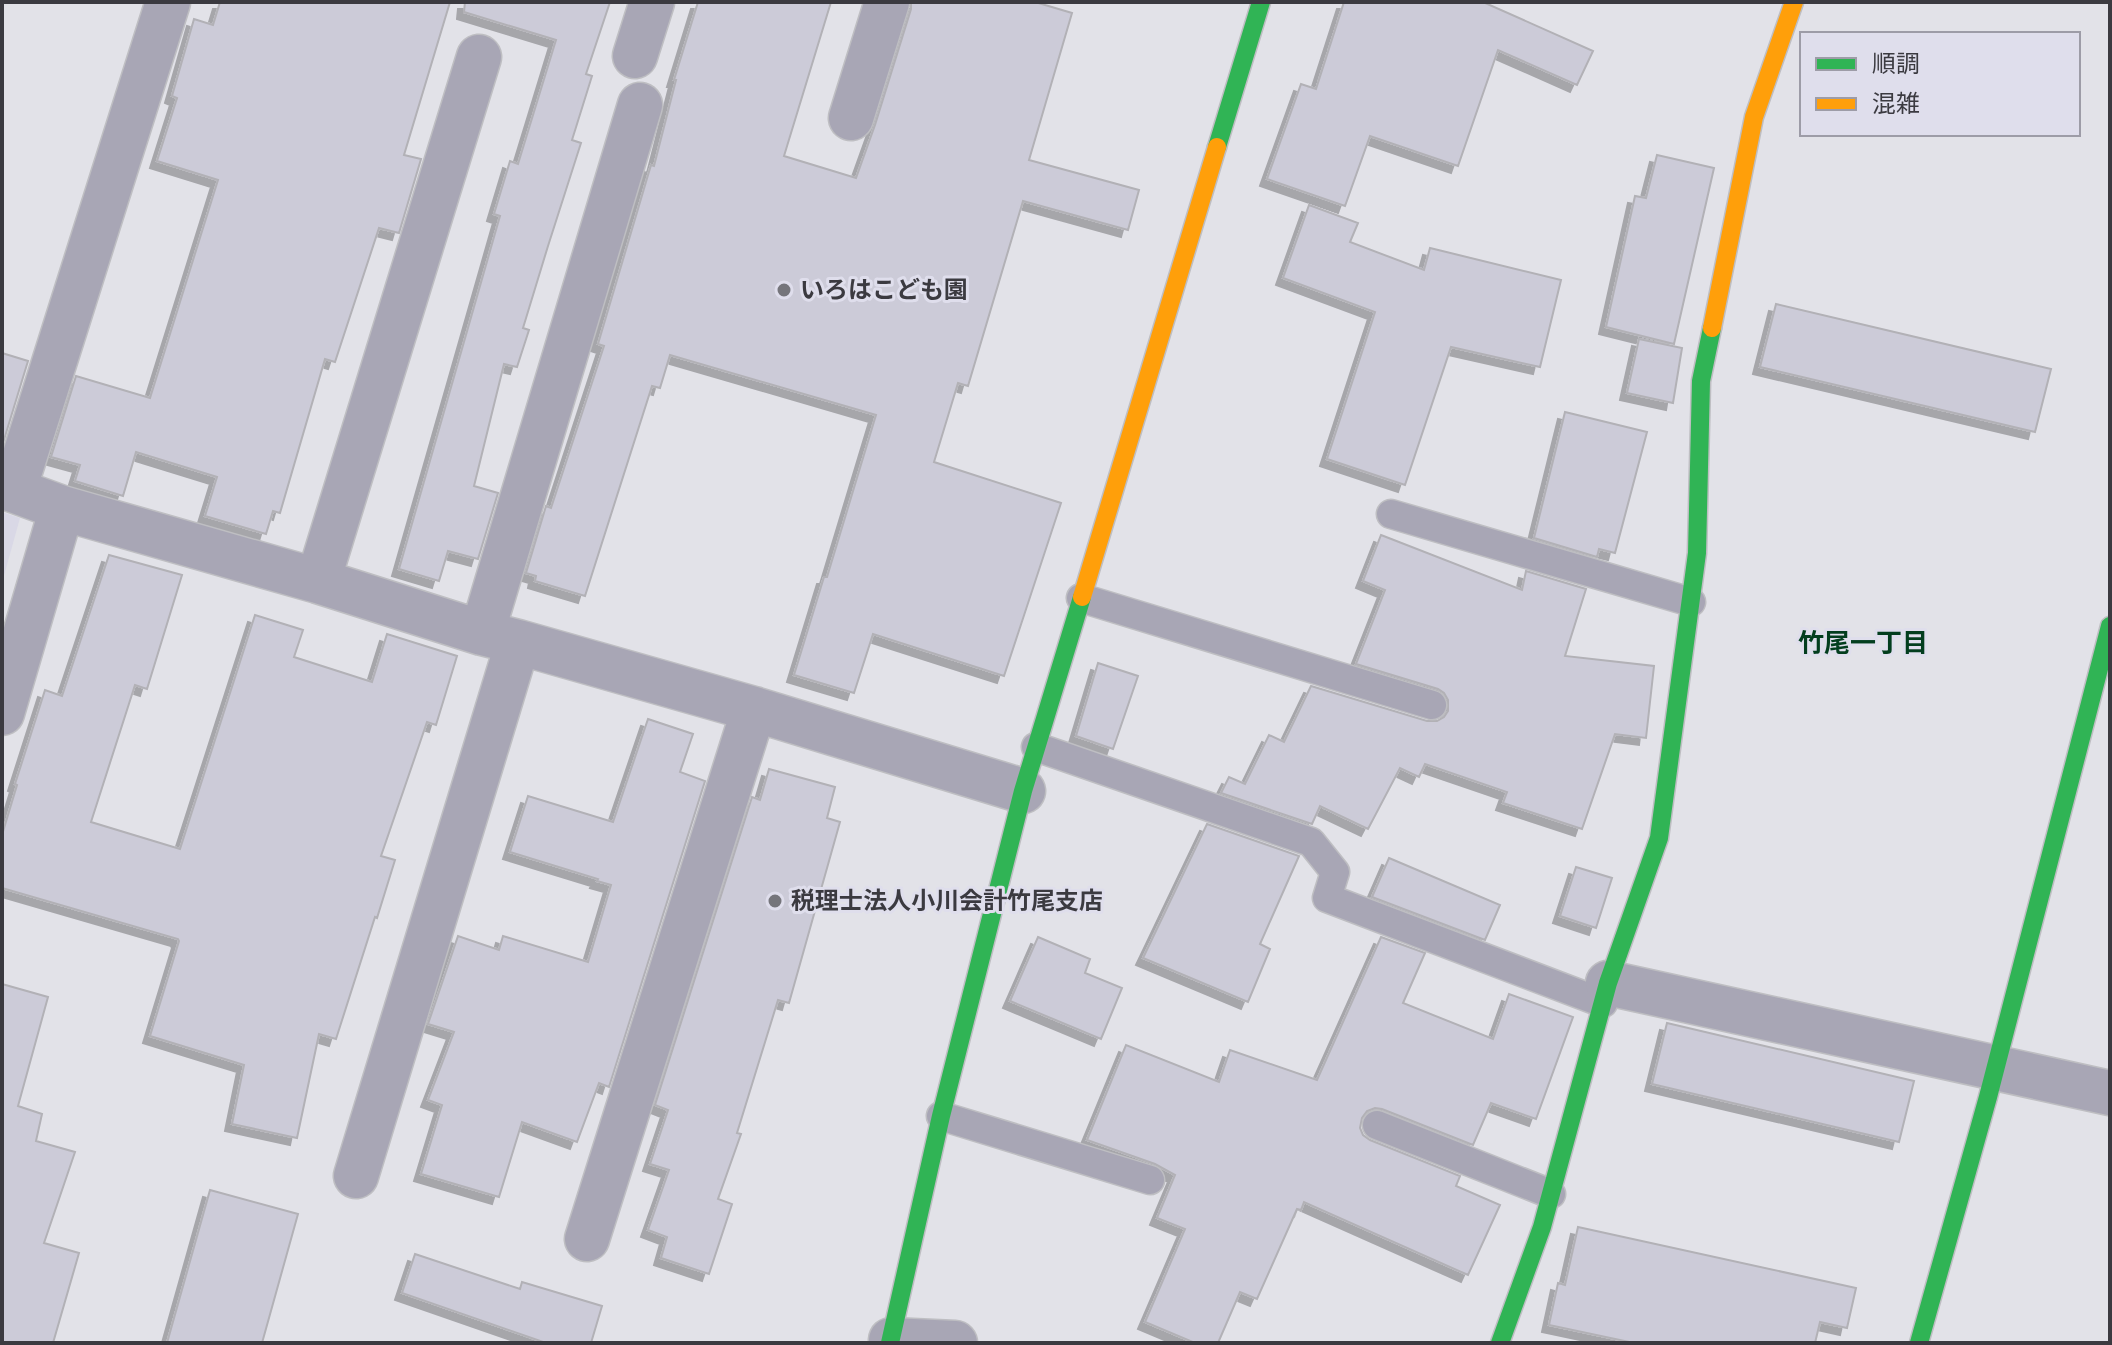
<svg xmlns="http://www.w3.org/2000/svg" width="2112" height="1345" font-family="'Source Sans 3','Noto Sans JP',sans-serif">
<defs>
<filter id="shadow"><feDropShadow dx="-7" dy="7" stdDeviation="0" flood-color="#0004"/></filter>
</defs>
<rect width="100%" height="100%" fill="#e2e2e8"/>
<path fill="#d9d8e6" d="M2,512L20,518L2,583Z"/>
<path fill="#cccbd8" stroke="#b2b1b6" stroke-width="2" filter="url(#shadow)" d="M220,2H450L404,155L421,159L399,233L379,228L335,362L325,359L280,513L273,511L266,534L205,516L217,477L136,452L123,496L75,481L80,465L51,457L76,376L150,398L218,180L157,161L177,98L172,96L194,19L213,25Z
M465,2H610L586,74L592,76L572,140L581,143L548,246L523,328L529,330L517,367L504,364L474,486L498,493L478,559L448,551L439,581L399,569L500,216L494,214L510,161L518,164L556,40L464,12Z
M698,2H831L784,156L856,178L875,125L911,9V2H1035L1072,13L1029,160L1139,190L1128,230L1023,201L968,386L958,383L934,462L1061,503L1004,676L873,634L854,693L794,675L824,577H827L876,415L670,355L660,388L652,386L585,596L535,581L536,576L526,573L546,506L551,508L604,346L598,344L651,165L654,166L676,80H674Z
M1344,2H1483L1593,51L1577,85L1498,50L1458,166L1370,136L1345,206L1267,179L1301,84L1316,89Z
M1657,155L1714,168L1674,344L1606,327L1635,196L1646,198Z
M1309,205L1358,223L1350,242L1424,270L1430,248L1561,280L1540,367L1451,347L1405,485L1327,459L1375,312L1283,278Z
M1776,304L2051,369L2035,432L1760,367Z
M1639,339L1682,348L1673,403L1627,393Z
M2,353L28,361L3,443H2Z
M1565,412L1647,432L1615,553L1599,549L1597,557L1534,538Z
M1381,535L1522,590L1526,571L1586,589L1565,656L1654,666L1646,738L1615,734L1582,829L1503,803L1507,792L1425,764L1419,777L1400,768L1368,829L1320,806L1312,824L1221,793L1229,777L1245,784L1269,735L1284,742L1311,686L1427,721H1437L1444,717L1448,711V700L1444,693L1438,689L1356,664L1385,590L1363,581Z
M109,555L182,575L147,689L135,685L91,822L180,849L255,615L303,630L294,657L372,682L387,634L457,656L436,725L427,722L381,856L395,860L377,918L375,917L336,1039L319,1034L297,1138L232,1124L244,1065L150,1036L179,941L178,939L2,888V835L17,785L15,784L45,690L62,696Z
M1098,663L1138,676L1113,749L1076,736Z
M648,719L693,734L680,772L705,781L609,1087L599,1083L577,1142L522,1122L499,1197L421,1174L442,1105L428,1100L454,1032L428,1024L458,936L499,950L503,936L588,962L611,885L597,881L598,879L510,852L528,796L613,822Z
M769,769L835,787L827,818L840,822L789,1003L778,1000L737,1133L741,1134L718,1199L732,1204L709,1274L661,1258L667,1237L648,1230L669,1170L650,1164L668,1110L655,1105L752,797L760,800Z
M1207,824L1299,856L1260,944L1270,949L1248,1002L1143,958Z
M1389,858L1500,905L1485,940L1372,897Z
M1576,867L1612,878L1596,928L1560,916Z
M1038,937L1090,959L1085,973L1122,988L1101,1039L1010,1001Z
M1381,937L1425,953L1403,1003L1493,1039L1509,994L1573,1017L1536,1119L1491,1103L1473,1145L1382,1109L1375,1108L1367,1111L1362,1118L1360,1128L1363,1135L1370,1140L1460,1176L1456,1186L1500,1205L1468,1275L1304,1202L1301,1210L1297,1209L1257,1299L1240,1292L1218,1343H1195L1145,1322L1185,1229L1157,1218L1175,1175L1155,1164L1087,1140L1126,1045L1219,1082L1230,1050L1317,1080Z
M2,984L48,997L18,1106L42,1114L36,1141L75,1152L44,1243L79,1253L53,1343H2Z
M1667,1023L1914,1081L1899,1142L1652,1084Z
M210,1190L298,1214L262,1343H167Z
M1578,1227L1856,1288L1847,1328L1820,1322L1815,1343H1634L1549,1325L1558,1283L1565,1285Z
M415,1254L520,1289L522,1282L602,1306L591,1343H546L402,1293Z"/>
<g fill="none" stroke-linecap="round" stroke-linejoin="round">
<g stroke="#bebec2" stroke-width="31">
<path id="lane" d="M1391,514L1691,602
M1081,598L1432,705
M1036,747L1311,842L1335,872L1327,898L1603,1003
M941,1116L1150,1180
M1377,1125L1551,1194"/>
</g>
<g stroke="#bebec2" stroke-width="47">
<path id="street" d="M635,56L652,2
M851,118L887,2
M2,486L62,508L318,581L482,633L518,642L754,709L1023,791
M14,490L168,2
M318,581L479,57
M482,633L640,105
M2,713L62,508
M1608,983L2110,1093
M356,1176L518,642
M587,1239L754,709
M891,1340L955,1343"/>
</g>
<g stroke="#bebec2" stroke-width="21">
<path id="fast" d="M1217,147L1261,2
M890,1343L941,1116L1023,791L1082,597
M1500,1343L1542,1227L1608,983L1659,838L1697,553L1701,381L1712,328
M1919,1343L1988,1097L2110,626"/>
</g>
<g stroke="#bebec2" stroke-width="21">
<path id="slow" d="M1712,328L1754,117L1794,2
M1082,597L1217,147"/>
</g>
<use href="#lane" stroke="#a8a6b5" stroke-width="28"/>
<use href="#street" stroke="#a8a6b5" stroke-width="44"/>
<use href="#fast" stroke="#30b455" stroke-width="18"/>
<use href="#slow" stroke="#ff9f0a" stroke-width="18"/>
</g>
<g fill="#75757b" stroke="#dfdeec" stroke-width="3">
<circle cx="784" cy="290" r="8"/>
<circle cx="775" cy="901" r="8"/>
</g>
<g text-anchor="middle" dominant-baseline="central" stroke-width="6" stroke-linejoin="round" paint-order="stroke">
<g font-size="24" font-weight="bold" fill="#3b3a40" stroke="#dfdeec" text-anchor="start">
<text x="800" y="290">いろはこども園</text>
<text x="791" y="901">税理士法人小川会計竹尾支店</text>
</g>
<g font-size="26" font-weight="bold" fill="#033e1e" stroke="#dfdeec">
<text x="1863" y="643">竹尾一丁目</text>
</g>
</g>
<rect width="2112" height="1345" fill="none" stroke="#3b3a40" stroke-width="8"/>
<rect x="1800" y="32" width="280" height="104" fill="#dfdeec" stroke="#9d9ca7" stroke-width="2"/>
<rect x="1816" y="58" width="40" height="12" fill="#30b455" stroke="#9d9ca7" stroke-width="2"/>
<text x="1872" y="72" font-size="24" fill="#3b3a40">順調</text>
<rect x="1816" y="98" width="40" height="12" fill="#ff9f0a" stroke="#9d9ca7" stroke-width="2"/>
<text x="1872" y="112" font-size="24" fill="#3b3a40">混雑</text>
</svg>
